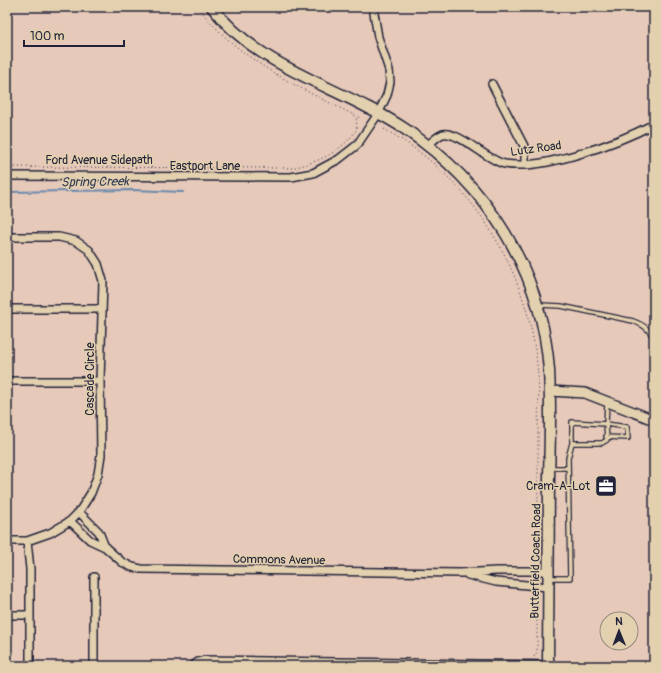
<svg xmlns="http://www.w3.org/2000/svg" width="661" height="673" font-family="Pangolin,sans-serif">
<rect width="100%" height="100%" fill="#e6c9b9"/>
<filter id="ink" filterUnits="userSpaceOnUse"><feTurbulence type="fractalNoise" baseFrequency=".025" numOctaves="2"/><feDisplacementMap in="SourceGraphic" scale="8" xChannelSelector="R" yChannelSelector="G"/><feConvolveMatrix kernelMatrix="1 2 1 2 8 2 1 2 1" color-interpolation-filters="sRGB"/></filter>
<g filter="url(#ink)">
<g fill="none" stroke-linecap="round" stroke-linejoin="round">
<path stroke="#6a89ac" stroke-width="2" d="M7,192L133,190L183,192"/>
<g stroke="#22223b" stroke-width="6">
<path id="service" d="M539,305L561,306L633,321C644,325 651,330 654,341
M652,418L654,381
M572,422L606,424L607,440L602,443H572Z
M606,437L628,438L627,427L606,424L607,403
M551,468H568
M551,578H570L568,458L572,443"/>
</g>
<g stroke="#22223b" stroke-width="10">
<path id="minor" d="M492,84L525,148V164
M428,145C432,142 437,136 443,134C459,131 488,161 505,164C543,171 620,142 654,124
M7,176L291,177L313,173L339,159L357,145L378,114L387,95L390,82L389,70L378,37L373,7
M7,237H59L76,241L89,250L98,264L103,281L100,381L101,455L98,474L91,493L79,512L70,521L50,533L27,541H7
M7,309H102
M7,381H100
M79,512L99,532L105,547
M70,521L90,540L105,547L122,562L132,567L141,569L460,573L497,571H549
M27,541L30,569V666
M468,575L496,582L548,587
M7,615H30
M94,666V577
M193,666L198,662L205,660L548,665"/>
</g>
<g stroke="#22223b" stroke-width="12">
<path id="tertiary" d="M550,391L585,393L654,420"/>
</g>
<g stroke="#22223b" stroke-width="13">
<path id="secondary" d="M212,7C261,71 341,86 405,129C487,184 542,271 549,370C551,406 550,442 549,477C549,540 548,603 548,666"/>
</g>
<path stroke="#22223b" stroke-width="1" stroke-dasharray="1 3" stroke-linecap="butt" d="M198,7C241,63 299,87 360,118
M384,129C471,177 526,266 537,364C540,388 538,412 538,437C538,479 538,522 537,564
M7,167L291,168C317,163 342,152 357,129L356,116
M534,657L537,652V593"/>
<use href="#service" stroke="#e3d0ae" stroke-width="3.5"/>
<use href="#minor" stroke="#e3d0ae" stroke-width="7"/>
<use href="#tertiary" stroke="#e3d0ae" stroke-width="9"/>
<use href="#secondary" stroke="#e3d0ae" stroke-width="10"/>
</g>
</g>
<defs>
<g id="office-square" transform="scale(1.15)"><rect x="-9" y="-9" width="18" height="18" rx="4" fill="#22223b" stroke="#e3d0ae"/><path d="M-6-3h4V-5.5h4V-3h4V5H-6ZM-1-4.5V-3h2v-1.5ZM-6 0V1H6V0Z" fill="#fff"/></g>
</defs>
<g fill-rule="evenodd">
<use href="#office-square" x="606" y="486"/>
</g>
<g text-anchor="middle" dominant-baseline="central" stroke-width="3" stroke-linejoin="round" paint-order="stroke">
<g font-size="12" fill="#22223b" stroke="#e3d0ae">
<text transform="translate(536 149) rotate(-8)">Lutz Road</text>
<text x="99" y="160">Ford Avenue Sidepath</text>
<text x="205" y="166">Eastport Lane</text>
<text transform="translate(90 379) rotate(-90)">Cascade Circle</text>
<text transform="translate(279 560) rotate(1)">Commons Avenue</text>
<text transform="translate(536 561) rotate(-89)">Butterfield Coach Road</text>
</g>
<g font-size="12" fill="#22223b" stroke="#e3d0ae" text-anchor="end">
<text x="590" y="486">Cram-A-Lot</text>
</g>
<g font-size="13" font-style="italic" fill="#343c57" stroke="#e3d0ae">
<text transform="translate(95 182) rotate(-1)">Spring Creek</text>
</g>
</g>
<rect width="661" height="673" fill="none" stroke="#e3d0ae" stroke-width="24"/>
<rect x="12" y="12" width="637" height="649" fill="none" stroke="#22223b" stroke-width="1.5" filter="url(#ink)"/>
<g transform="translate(619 631) rotate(359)"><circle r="19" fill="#e3d0ae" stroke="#968a80"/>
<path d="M0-3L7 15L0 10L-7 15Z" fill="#22223b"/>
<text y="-6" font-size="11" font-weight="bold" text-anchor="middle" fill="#22223b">N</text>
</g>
<path d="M24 40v6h100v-6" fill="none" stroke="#22223b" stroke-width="2"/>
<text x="30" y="40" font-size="12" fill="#22223b" stroke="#e3d0ae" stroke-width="3" paint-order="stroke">100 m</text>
</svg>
